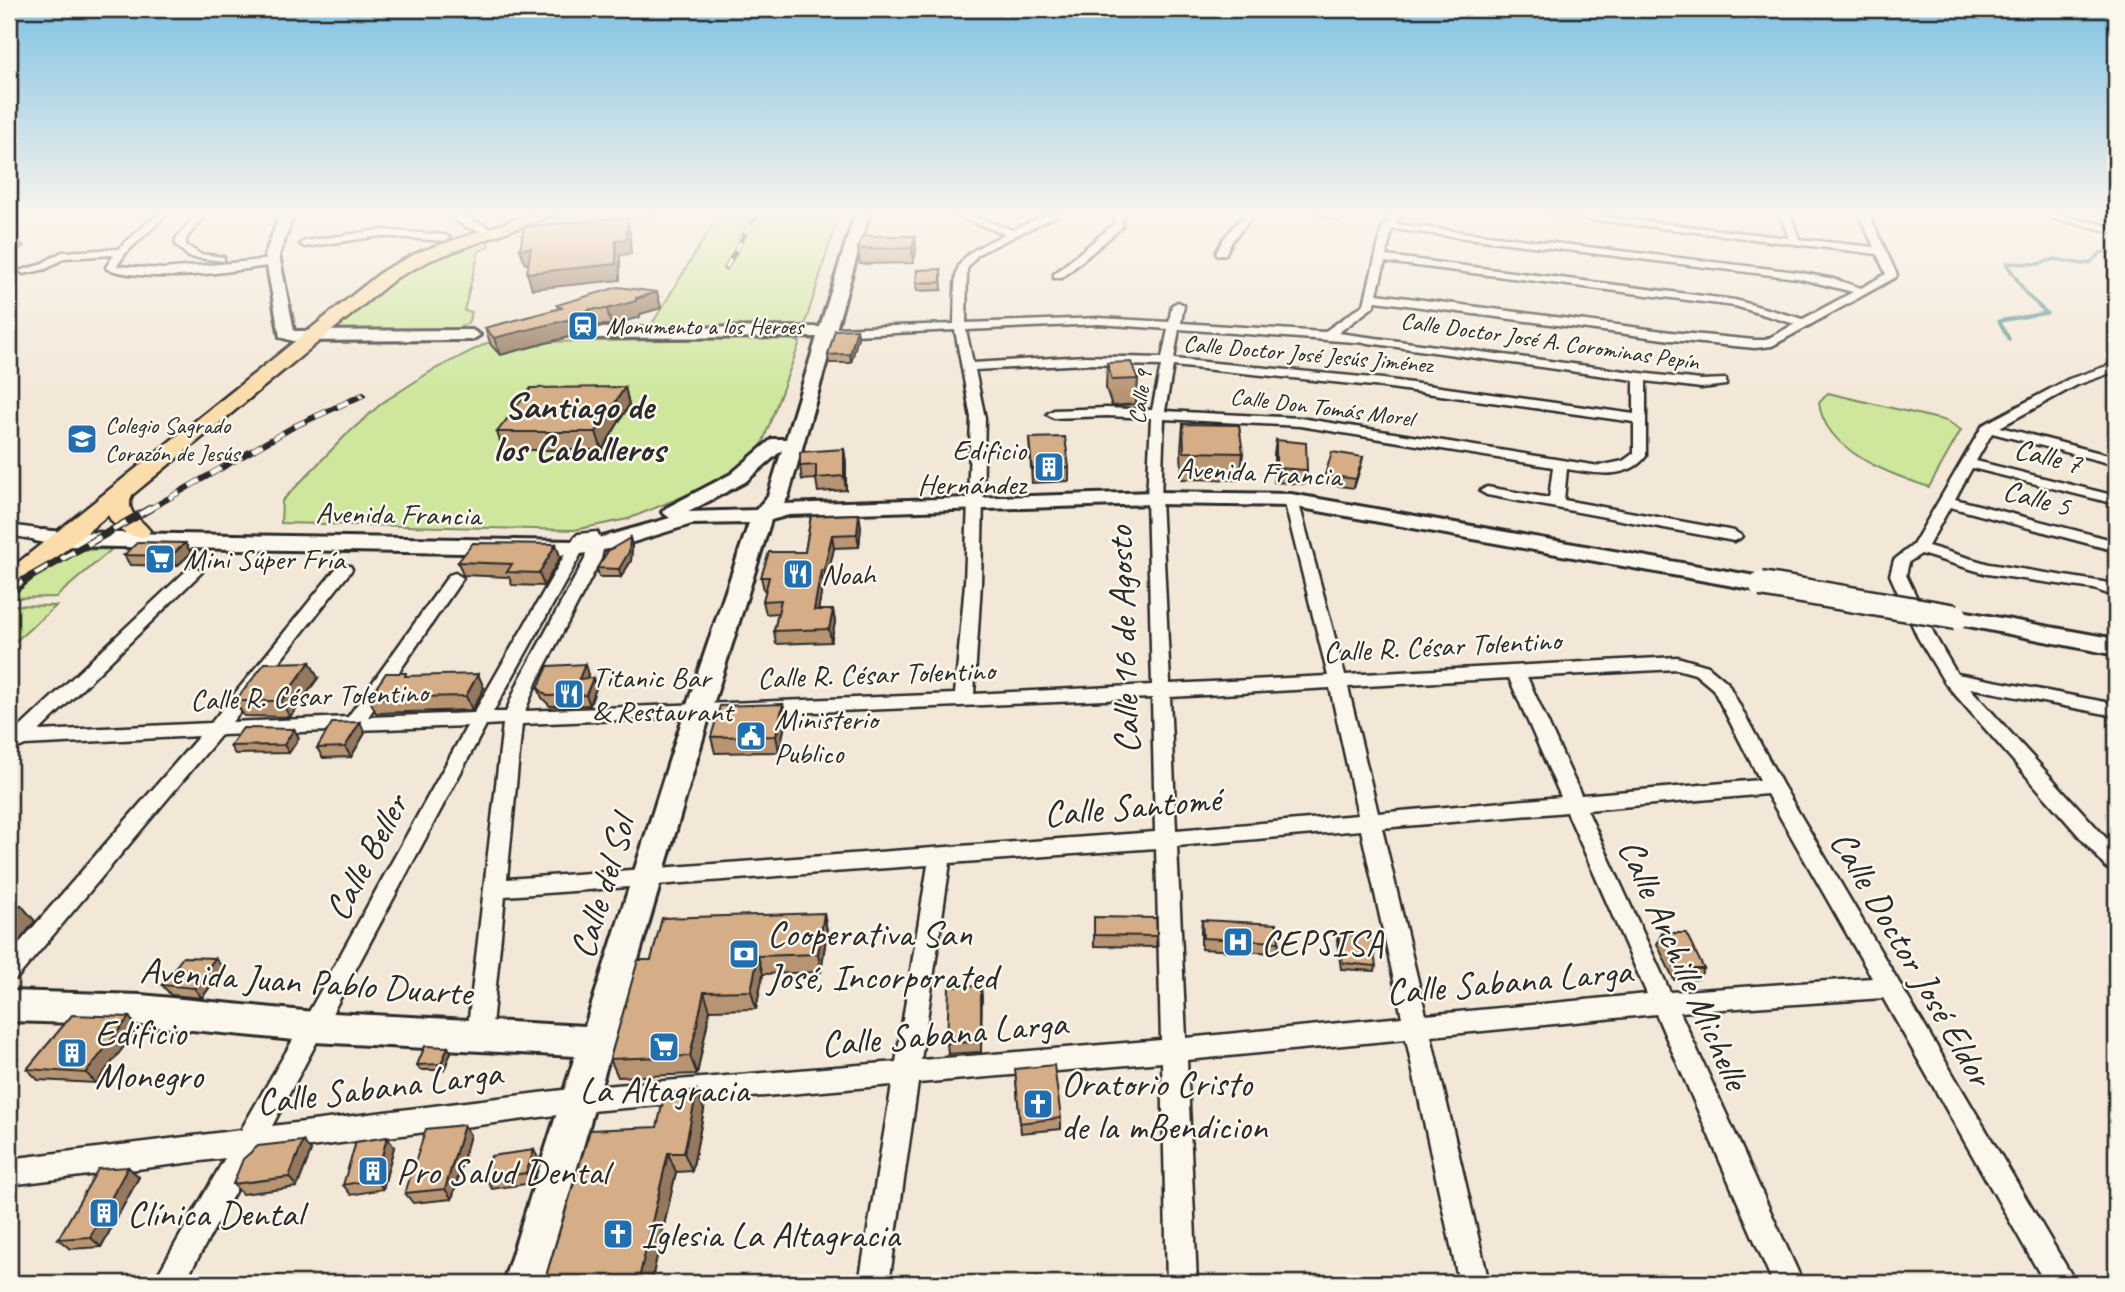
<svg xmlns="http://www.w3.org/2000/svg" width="2125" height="1292" font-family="Caveat,sans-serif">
<rect width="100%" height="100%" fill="#f3e8d8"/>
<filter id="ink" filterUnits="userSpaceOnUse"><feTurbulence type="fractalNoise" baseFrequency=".0143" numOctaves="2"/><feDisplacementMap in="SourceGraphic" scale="14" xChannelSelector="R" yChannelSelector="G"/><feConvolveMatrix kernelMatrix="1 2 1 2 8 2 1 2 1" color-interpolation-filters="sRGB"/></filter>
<g filter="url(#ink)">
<path fill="#cee79d" stroke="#7c8964" stroke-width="2" d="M560,214H667L512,231Z
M719,214H839L805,324L791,328L665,329L652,324Z
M489,239L488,247L479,251L464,311L472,312L468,323L452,331H329L405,270Z
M789,338L800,342L761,447L741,468L711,485L628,519L574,530L281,523L282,501L345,436L382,403L433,370L487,343Z
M1828,393L1947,421L1961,430L1929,487C1889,474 1825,451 1819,403Z
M112,549L56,597L9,598V590L57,551Z
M9,605L56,606L9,647Z"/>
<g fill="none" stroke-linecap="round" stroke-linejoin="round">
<path stroke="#619296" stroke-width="3.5" d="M2009,339L1999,321L2047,313L2027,295L2006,263L2038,264L2055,259L2082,264L2090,263L2100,253L2116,250"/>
<g stroke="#2b2b2b" stroke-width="5">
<path id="minor" d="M9,214H14V215L9,218Z
M157,214H167L125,254L117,266L163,269L274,259L279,262L274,265C224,272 155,284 107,269L106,267L114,255L64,258L46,269L24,274L19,271L39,265L62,252L118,249Z
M196,214H205L186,239V245L200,254L224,257V261L189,257L176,245V239Z
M446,214H458L499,232L494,235L466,227Z
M950,214H965L1013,230L1047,214H1060L978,254L967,269L966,323L1099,318L1169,322L1172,305L1178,302L1184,305L1181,323L1324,332L1364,304L1383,226L1393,214H1402L1395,224L1797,272L1834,279L1861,288L1886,274L1877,254L1546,214H1580L1789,238L1780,214H1790L1799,239L1874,247L1859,214H1869L1897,275L1896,277L1772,346L1755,348L1671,340L1376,301L1373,307L1338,333L1640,373L1701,380L1726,379V385L1701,388L1646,381V456C1628,481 1592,473 1567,469L1564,500L1734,531L1742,536L1739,539L1734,541L1487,495L1480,491L1487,487L1549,498L1553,467L1300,426L1164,419L1161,498L1170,684L1328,676L1284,500L1291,496L1298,500L1345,675L1677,657L1708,666L1727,682L1782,784L2076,1283H2045L1883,998L1680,1012L1803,1283H1773L1656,1014L1431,1036L1489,1283H1459L1406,1039L1187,1060L1197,1283H1167L1162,1062L918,1083L889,1283H859L892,1085L579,1112L256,1154L184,1283H153L225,1158L9,1185V1159L241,1130L305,1019L467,726L221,735L17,978L9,981V955L199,736L25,745L16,749L9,746V732H15L188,569L194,567L202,572L39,731L211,723L338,566H350L352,569L350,572L232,722L348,717L449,575L455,573L463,578L368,717L474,713L575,537L578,534L597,532L604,545L601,559L537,681L525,711L955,694L965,583L971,418L955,330L834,336L828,332L834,328L954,324C957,264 947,261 1005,234ZM1392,229L1797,278L1853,292L1803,319L1735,300L1386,256ZM1385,262L1735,306L1795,324L1765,340H1755L1671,332L1377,294ZM1099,324L1168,329L1162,358L1085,356L973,363L966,330ZM1179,329L1368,343L1634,380V414L1383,379L1174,359ZM1085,364L1161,366L1152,410L1107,408L1054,410L1047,414L1054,418L1107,416L1151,418L1147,498L1152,685L974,694L981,583L985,418L975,370ZM1173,366L1383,387L1634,422V453L1623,461L1599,466L1300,418L1165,411ZM587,543L585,559L519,681L506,712H493ZM1677,669L1695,674L1713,689L1760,780L1581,795L1527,677ZM1509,678L1561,797L1378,813L1348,687ZM1330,688L1358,815L1176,830L1170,697ZM1152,698L1155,832L507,879L522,724ZM503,724L467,1035L470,1043L479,1046L488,1043L491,1035L505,896L928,865L896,1062L579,1088L272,1126L486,725ZM1767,794L1872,978L1670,992L1587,810ZM1567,812L1647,994L1426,1015L1382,828ZM1361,830L1402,1017L1186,1038L1177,846ZM1156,848L1161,1040L921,1060L950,863Z
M1112,214L1123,216L1122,227L1062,278H1054V274L1114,224L1115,219Z
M1245,214H1255L1232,241L1225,255H1217L1216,253L1224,238Z
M1316,214H1342L1346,217L1341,220Z
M2052,214L2116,227V233L2053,218Z
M380,230L445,235L450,238L445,241L380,236L305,247L300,244L305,241Z
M9,244L17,243L22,246L9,250Z
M2116,363V371L2077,385L2000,427L2116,457V465L1992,433L1976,461L2116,496V504L1972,468L1955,499L2116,541V551L1950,507L1928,546L1989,564L2103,582L2116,586V597L2094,589L1987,574L1921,554L1909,562L1906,575L1936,638L1957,674L2116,704V716L1970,688L2116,849V871L2108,869L1945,683L1918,638L1890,575L1894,560L1913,545L1983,425L2069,379Z
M9,525L38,529L51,536L43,541L9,535Z"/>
</g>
<g stroke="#2b2b2b" stroke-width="6">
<path id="secondary" d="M280,214H294L279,255L294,331L472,330L480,335L472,340L293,341L280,337L265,255Z
M855,214H869L788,497L783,504L1154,492L1291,494L1761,577L1769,579L1772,584L1769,589L1761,591L1291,506L1154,504L789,515L771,520L711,711L543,1283H503L575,1056L314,1042L141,1025L9,1021V991L141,995L314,1012L585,1026L685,711L749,523L692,524L614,548L575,555L63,546L35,541L32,536L35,531L43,530L63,532L575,541L603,537L670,518L662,512L666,508L731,474L772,439H786L817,337L594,338L586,333L594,328L820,327ZM782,450L768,496L756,510L688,512L745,482Z
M1956,610L2116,639V655L1948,622L1944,617L1948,612Z"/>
</g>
<g stroke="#2b2b2b" stroke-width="5">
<path id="primary" d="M531,214H554L431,260L396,278L132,495C124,514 141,518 150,531L147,536C131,540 115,529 108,515L18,589L9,591V570L384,270L419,252Z"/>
</g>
<use href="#minor" fill="#fbf7ec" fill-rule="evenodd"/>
<use href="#secondary" fill="#fbf7ec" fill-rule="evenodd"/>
<use href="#primary" fill="#fbddab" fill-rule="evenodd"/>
<g stroke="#2b2b2b" stroke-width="5">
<path id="rail-far2" d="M726,268L756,214"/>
</g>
<g stroke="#2b2b2b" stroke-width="6">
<path id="rail-far1" d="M148,510L295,426L363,395"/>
</g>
<g stroke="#2b2b2b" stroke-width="8">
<path id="rail" d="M9,589L151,508"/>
</g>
<use href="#rail-far2" stroke="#fbf7ec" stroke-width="3.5" stroke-dasharray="10" stroke-linecap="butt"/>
<use href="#rail-far1" stroke="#fbf7ec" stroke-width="4.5" stroke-dasharray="12" stroke-linecap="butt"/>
<use href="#rail" stroke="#fbf7ec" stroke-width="5" stroke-dasharray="15" stroke-linecap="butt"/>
<g stroke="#2b2b2b" stroke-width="29" stroke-linecap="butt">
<path id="secondary-bridge" d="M1761,584L1956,617"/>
</g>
<use href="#secondary-bridge" stroke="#fbf7ec" stroke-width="24"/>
</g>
<path fill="#b79573" stroke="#2b2b2b" stroke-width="2" d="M915,236L916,251L913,263L860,264L858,249Z
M941,269L942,290L917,291L916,283Z
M657,292L661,308L640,314V317L611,325H594L584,333L500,355L491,345L485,328L558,309L557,305Z
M857,329L858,337L851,363H829L828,355Z
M1107,363L1138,379L1136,404L1112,406L1106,388Z
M625,387L629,405L602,450H503L497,432Z
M1183,424L1243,453L1240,480L1182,479L1181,450Z
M1029,438L1069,467V481L1032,483Z
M1276,440L1307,470L1305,484L1274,482V454Z
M844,449L846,463V490L818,492L816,479L802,480L800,466Z
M1363,457L1354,488L1323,484L1325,475Z
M811,516L861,526L859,547L834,548L826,583H823L818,610H833L835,622L831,642L776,644L774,631L778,613L766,614L763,601L766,590H764L761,577L805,552Z
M630,538L632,547L631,561L621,577H599L597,568Z
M185,543L191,553L177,566L130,565L124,555Z
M556,544L560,557L544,586L512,585L509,577L463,575L458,562Z
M588,675L587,678H593L596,688L590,705L550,706L542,698L538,688Z
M318,678L290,717L244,716L235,701Z
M484,688L472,710L376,713L369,698Z
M783,704L786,720L779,752L715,753L711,737Z
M294,729L299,738L289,753L235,754L230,746Z
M365,733L351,757L323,758L317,748Z
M824,913L827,931L821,972L763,974L756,1009L710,1010L697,1074L618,1077L610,1059L651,960Z
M1094,917L1157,936L1156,947L1094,946Z
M1202,920L1279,942L1277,953L1201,949V930Z
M1662,933L1704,969L1698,979L1674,980L1657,944Z
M1338,935L1376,966L1375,971L1341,969L1337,940Z
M223,968L202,998L171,995L162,985Z
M981,986V1052L948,1054L947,1043Z
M138,1028L96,1083L38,1080L27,1069Z
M451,1052L444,1070H420L417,1065Z
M1016,1080L1061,1118V1129L1021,1133Z
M704,1110L692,1171L676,1172L651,1283H544Z
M464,1125L470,1135L452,1199L413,1203L405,1193Z
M394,1147L383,1189L351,1195L343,1185Z
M311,1151L297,1187L242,1194L233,1184Z
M539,1160L532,1183L492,1189L486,1179Z
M128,1167L139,1177L101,1247L70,1249L58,1239Z"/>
<path fill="#95795e" stroke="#2b2b2b" stroke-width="2" d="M627,217L630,232L631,254L620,255V280L532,289L527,273L616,240Z
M915,236L916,251L913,263L912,248Z
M531,248L536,263L525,264L520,249Z
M657,292L661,308L640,314V317L611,325L607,309Z
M590,309L594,325L584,333L500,355L494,338Z
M857,329L858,337L851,363L850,354Z
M625,387L629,405L602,450L596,432Z
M844,449L846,463V490L844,476Z
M1363,457L1361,466L1354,488L1356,479Z
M859,514L861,526L859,547L857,534Z
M832,535L834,548L826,583L824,570Z
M630,538L632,547L631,561L621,577L619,569Z
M185,543L191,553L177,566L171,556Z
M556,544L560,557L544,586L539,573Z
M821,570L823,583L816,623L814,610Z
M833,610L835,622L831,642L829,629Z
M310,662L318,678L290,717L281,701Z
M585,664L588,675L582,689L579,679Z
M478,674L484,688L472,710L466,696Z
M593,678L596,688L590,705L586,695Z
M783,704L786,720L779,752L776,736Z
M360,722L365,733L351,757L345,747Z
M294,729L299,738L289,753L284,745Z
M9,811L13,817L9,822Z
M21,905L35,921L9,954V920Z
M824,913L827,931L821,972L818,954Z
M758,956L763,974L756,1009L751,991Z
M215,958L223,968L202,998L194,988Z
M981,986L982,997L981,1052Z
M704,992L710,1010L697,1074L690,1056Z
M129,1017L138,1028L96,1083L86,1073Z
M448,1047L451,1052L444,1070L441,1064Z
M697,1091L704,1110L692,1171L684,1153Z
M464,1125L470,1135L452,1199L445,1189Z
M387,1137L394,1147L383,1189L376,1179Z
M303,1141L311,1151L297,1187L289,1177Z
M534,1150L539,1160L532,1183L526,1173Z
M668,1153L676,1172L651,1283H638Z
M128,1167L139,1177L101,1247L90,1237Z"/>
<path fill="#d5ad86" stroke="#2b2b2b" stroke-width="2" d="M627,217V239L616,240V264L527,273L531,248L520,249L524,227Z
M862,236H915L912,248L858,249Z
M941,269V282L916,283L917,270Z
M618,287L657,292L636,298V301L607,309H590L579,317L494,338L485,328L562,308L557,305Z
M857,329L850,354L828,355L835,330Z
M1131,362L1138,379L1112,380L1107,363Z
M625,387L596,432H497L531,388Z
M1183,424L1239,425L1243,453L1184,452Z
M1065,437L1069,467L1032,469L1029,438Z
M1276,440L1306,443L1307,470L1276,468Z
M844,449V476L816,478V465L800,466V452Z
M1332,452L1363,457L1356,479L1325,475Z
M859,514L857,534L832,535L824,570H821L814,610H833L829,629L774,631L781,600L763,601L769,577H761L769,552H805L811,516Z
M630,538L629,552L619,569L597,568L608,551Z
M138,542L185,543L171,556L124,555Z
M473,543L556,544L539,573L507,572L512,564L458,562Z
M310,662L281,701H235L265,663Z
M585,664L579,679L593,678L586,695L547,696L538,688L548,666Z
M386,673H406L405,676L478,674L466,696L369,698Z
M783,704L776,736L711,737L720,706Z
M360,722L345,747L317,748L332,723Z
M243,728L294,729L284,745L230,746Z
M9,904L21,905L9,920Z
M824,913L818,954L758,956L751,991L704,992L690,1056L610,1059L638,960H651L662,918Z
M1094,917L1156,918L1157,936L1094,935Z
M1202,920L1277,924L1279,942L1203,938Z
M1662,933H1686L1704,969H1680Z
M1371,934L1376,966L1343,963L1338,935Z
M183,957L215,958L194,988L162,985Z
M981,986V1042L947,1043L949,987Z
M72,1015L129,1017L86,1073L27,1069Z
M425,1046L448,1047L441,1064L417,1065Z
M1054,1065L1061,1118L1020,1123L1015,1069Z
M697,1091L684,1153H668L638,1283H544L590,1130L657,1127L665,1093Z
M464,1125L445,1189L405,1193L426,1129Z
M387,1137L376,1179L343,1185L356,1142Z
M303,1141L289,1177L233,1184L243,1159L258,1146Z
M534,1150L526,1173L486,1179L491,1156Z
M128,1167L90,1237L58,1239L98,1169Z"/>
</g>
<linearGradient id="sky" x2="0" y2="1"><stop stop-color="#80c2e4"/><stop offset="0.54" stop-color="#faf5ed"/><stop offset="1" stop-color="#faf5ed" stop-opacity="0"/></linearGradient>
<rect width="2125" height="395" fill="url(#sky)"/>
<defs>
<g id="station-square" transform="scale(1.575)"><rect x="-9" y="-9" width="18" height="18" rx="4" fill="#1f6fb2" stroke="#fbf7ec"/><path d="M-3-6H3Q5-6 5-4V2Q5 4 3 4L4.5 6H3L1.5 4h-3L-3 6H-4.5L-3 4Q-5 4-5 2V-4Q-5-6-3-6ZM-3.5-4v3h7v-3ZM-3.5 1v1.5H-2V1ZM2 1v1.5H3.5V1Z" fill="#fff"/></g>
<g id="university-square" transform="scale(1.575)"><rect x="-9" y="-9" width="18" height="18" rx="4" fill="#1f6fb2" stroke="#fbf7ec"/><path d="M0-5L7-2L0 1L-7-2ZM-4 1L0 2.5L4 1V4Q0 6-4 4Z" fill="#fff"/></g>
<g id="building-square" transform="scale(1.575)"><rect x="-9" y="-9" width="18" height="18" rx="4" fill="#1f6fb2" stroke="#fbf7ec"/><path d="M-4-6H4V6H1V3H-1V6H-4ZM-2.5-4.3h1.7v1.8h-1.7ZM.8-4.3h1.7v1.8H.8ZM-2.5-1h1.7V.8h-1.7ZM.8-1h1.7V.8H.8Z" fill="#fff"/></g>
<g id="supermarket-square" transform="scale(1.575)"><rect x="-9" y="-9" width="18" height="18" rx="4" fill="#1f6fb2" stroke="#fbf7ec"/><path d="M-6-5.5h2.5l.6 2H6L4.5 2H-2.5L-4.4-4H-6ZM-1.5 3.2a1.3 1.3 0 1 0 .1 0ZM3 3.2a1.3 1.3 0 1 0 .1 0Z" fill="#fff"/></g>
<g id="restaurant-square" transform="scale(1.575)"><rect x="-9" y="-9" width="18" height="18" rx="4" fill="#1f6fb2" stroke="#fbf7ec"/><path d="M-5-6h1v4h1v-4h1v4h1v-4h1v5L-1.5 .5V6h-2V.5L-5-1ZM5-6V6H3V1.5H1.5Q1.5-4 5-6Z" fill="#fff"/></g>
<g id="civic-square" transform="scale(1.575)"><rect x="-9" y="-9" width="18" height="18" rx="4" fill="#1f6fb2" stroke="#fbf7ec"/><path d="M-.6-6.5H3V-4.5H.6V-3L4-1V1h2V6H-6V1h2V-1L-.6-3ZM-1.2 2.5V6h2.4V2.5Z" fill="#fff"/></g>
<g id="hospital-square" transform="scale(1.575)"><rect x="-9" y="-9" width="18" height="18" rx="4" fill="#1f6fb2" stroke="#fbf7ec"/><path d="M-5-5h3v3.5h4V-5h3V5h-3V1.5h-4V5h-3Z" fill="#fff"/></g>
<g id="bank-square" transform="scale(1.575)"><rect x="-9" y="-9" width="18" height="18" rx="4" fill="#1f6fb2" stroke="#fbf7ec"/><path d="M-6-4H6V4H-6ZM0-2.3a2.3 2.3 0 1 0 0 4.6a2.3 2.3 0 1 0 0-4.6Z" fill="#fff"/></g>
<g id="church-square" transform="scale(1.575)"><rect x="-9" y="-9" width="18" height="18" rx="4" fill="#1f6fb2" stroke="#fbf7ec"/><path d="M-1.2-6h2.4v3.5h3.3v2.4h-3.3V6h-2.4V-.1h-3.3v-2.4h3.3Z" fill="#fff"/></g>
</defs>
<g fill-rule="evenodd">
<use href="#station-square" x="583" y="326"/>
<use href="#university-square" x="82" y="439"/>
<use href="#building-square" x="1049" y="467"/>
<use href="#supermarket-square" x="160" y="559"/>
<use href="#restaurant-square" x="798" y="574"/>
<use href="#restaurant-square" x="569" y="694"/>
<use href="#civic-square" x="751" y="736"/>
<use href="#hospital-square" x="1238" y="942"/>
<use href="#bank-square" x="744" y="954"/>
<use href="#supermarket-square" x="664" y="1047"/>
<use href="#building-square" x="72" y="1053"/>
<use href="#church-square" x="1038" y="1104"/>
<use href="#building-square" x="373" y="1171"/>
<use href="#building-square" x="104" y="1213"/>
<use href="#church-square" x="618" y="1234"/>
</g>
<g text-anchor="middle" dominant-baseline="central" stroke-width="5" stroke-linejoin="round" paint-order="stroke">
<g font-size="24" fill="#2b2b2b" stroke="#fbf7ec" text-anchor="start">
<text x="606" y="326">Monumento a los Heroes</text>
<text x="105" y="425">Colegio Sagrado<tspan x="105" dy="28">Corazón de Jesús</tspan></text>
</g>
<g font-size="24" fill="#2b2b2b" stroke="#fbf7ec">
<text transform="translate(1550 341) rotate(8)">Calle Doctor José A. Corominas Pepín</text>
<text transform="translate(1308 354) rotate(5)">Calle Doctor José Jesús Jiménez</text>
<text transform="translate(1140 397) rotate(-82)">Calle 9</text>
<text transform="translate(1322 407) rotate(7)">Calle Don Tomás Morel</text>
</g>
<g font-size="30" fill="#2b2b2b" stroke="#fbf7ec" text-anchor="start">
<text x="1026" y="450" text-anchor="end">Edificio<tspan x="1026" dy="34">Hernández</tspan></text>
<text x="183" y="559">Mini Súper Fría</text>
<text x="821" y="574">Noah</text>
<text x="592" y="677">Titanic Bar<tspan x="592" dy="34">&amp; Restaurant</tspan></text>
<text x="774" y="719">Ministerio<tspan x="774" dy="34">Publico</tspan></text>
</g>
<g font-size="30" fill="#2b2b2b" stroke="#fbf7ec">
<text transform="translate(2048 456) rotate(14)">Calle 7</text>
<text transform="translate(1259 472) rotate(3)">Avenida Francia</text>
<text transform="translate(2037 498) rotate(15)">Calle 5</text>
<text transform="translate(398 514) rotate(1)">Avenida Francia</text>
<text transform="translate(1442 646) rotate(-3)">Calle R. César Tolentino</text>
<text transform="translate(876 674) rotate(-2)">Calle R. César Tolentino</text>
<text transform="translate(309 696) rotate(-2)">Calle R. César Tolentino</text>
</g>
<g font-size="37" font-weight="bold" fill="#2b2b2b" stroke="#fbf7ec">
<text x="579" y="405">Santiago de<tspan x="579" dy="43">los Caballeros</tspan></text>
</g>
<g font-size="37" fill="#2b2b2b" stroke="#fbf7ec">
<text transform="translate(1123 640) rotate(-92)">Calle 16 de Agosto</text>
<text transform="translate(1132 806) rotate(-5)">Calle Santomé</text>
<text transform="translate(366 857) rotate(-62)">Calle Beller</text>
<text transform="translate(602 887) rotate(-73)">Calle del Sol</text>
<text transform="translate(1912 958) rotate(60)">Calle Doctor José Eldor</text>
<text transform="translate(1684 964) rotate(66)">Calle Archille Michelle</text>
<text transform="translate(306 981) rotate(4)">Avenida Juan Pablo Duarte</text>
<text transform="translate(1509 981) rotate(-5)">Calle Sabana Larga</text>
<text transform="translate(944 1033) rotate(-5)">Calle Sabana Larga</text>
<text transform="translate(379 1087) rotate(-7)">Calle Sabana Larga</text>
</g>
<g font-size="37" fill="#2b2b2b" stroke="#fbf7ec" text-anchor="start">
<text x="767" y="933">Cooperativa San<tspan x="767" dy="43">José, Incorporated</tspan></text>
<text x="1261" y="942">CEPSISA</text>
<text x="95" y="1032">Edificio<tspan x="95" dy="43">Monegro</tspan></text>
<text x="1061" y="1083">Oratorio Cristo<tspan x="1061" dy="43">de la mBendicion</tspan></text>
<text x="664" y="1089" text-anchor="middle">La Altagracia</text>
<text x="396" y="1171">Pro Salud Dental</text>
<text x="127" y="1213">Clínica Dental</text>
<text x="641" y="1234">Iglesia La Altagracia</text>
</g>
</g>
<rect width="2125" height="1292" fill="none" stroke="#fbf7ec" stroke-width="35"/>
<rect x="18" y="18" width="2090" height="1257" fill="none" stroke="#2b2b2b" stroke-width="2.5" filter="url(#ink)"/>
</svg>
